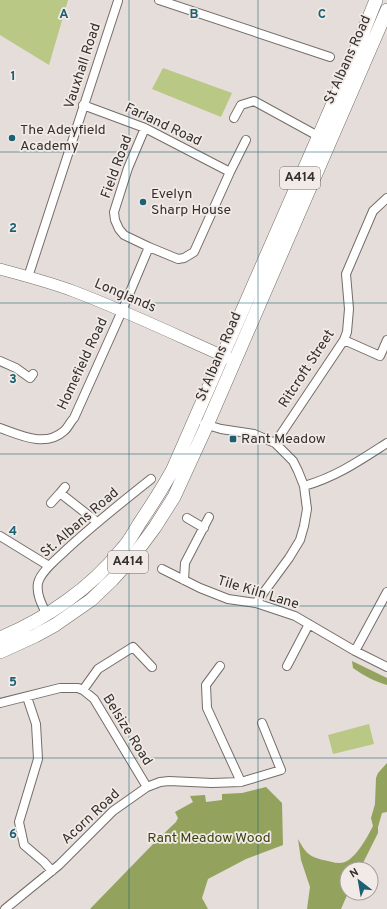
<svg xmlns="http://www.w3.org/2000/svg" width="387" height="909" font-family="Overpass,sans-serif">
<rect width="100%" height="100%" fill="#e5ddd9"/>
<path fill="#b9c884" d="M0,0H68L49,65L0,35Z
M163,68L232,93L221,117L152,89Z
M369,724L374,744L333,754L328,735Z"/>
<path fill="#93a25c" d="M352,661L387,678V685C374,681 364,676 353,668Z
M387,763V812L382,813L378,827V833L360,869H347V893H348L341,909H307L310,887L301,860L298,839C306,853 308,856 323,860C330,861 338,865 345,862C356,858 368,836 373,826L371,818L375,804L376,778L378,773Z
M266,787L282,803L283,845L246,859L208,879L202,898L208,909H90L155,842L176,822L178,818L175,812L193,802L190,796L205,795L206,802L222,800V794L242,793Z"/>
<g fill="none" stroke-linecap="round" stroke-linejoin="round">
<g stroke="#746d69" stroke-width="10">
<path id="minor" d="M159,0L330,57
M83,105L145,128L230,172
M234,118L241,105L254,101L318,136
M149,247L178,259L184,258L194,252L230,172L246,140
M28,277L118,1
M344,340L380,356L387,340
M0,361L16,368L30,378L33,374
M204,424L221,429L254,434L275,443L293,461L298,471L304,486L307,509L304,526L300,540L289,558L256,603
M0,428C20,435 45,448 64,431C68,428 70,422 74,418L122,311L149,247L124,235L119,229L115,220L114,212L128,168L145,128
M275,443L344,340L347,332L349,309L346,274L373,211L387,198
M304,486C336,477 359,461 387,443
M65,487L60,493L97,522
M51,503L60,493
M187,518L204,528
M0,536L49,566
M162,569L200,588L228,599L256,603L295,616L355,651L387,667
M184,580L185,563L209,517
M47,615C42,605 36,594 38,583C41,571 57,559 66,550C93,525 122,502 151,479
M355,651L387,592
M220,666L206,685L207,708L241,782
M287,666L309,624
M83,690L94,699L147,787
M27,697L36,724L38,759L19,822L24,845L44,862L52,871
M0,703L60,688H78L83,690L98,669L133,647L152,667
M5,909L59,865L113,811L147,787L160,782L169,781L212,783L241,782L281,770L262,723"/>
</g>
<g stroke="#746d69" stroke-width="12">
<path id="tertiary" d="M0,269C25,276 49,282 73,291C126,311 178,336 230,359"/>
</g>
<g stroke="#746d69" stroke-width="14">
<path id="primary" d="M0,638C46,619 91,588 122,549C129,542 134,532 139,524C151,506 163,488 173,469L352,60L376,0
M0,652L35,636L55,625L91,600L112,580L132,558L155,527L174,497L207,425L387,10"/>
</g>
<use href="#minor" stroke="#fff" stroke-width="8"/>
<use href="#tertiary" stroke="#fff" stroke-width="11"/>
<use href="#primary" stroke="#fff" stroke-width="13"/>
</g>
<path fill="none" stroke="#1c6073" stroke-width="1" stroke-opacity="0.55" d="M129,0V909M258,0V909M0,152H387M0,303H387M0,454H387M0,606H387M0,758H387"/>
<g fill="#1c6073" stroke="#f2eae6" stroke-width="1.5">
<circle cx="12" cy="138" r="4"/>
<circle cx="143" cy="202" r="4"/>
<rect x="229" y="435" width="8" height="8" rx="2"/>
</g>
<g text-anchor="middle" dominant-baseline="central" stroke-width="3.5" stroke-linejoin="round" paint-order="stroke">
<g fill="#f2eae6" stroke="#6c6865" stroke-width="1">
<rect x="280" y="167" width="40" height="22" rx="3"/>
<rect x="108" y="551" width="40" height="22" rx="3"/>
</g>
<g font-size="13" font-weight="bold" fill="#33302e">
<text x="300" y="178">A414</text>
<text x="128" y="562">A414</text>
</g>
<g font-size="14" fill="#33302e" stroke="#f2eae6">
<text transform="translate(348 60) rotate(-66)">St Albans Road</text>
<text transform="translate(83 66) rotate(-72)">Vauxhall Road</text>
<text transform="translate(163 125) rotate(25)">Farland Road</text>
<text transform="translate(117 167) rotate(-70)">Field Road</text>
<text transform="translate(125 296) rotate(23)">Longlands</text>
<text transform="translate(219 357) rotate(-67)">St Albans Road</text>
<text transform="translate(83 364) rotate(-65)">Homefield Road</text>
<text transform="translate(307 369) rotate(-57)">Ritcroft Street</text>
<text transform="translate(80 523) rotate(-41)">St. Albans Road</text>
<text transform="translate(258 593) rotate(17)">Tile Kiln Lane</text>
<text transform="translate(127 730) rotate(58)">Belsize Road</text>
<text transform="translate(91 817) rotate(-43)">Acorn Road</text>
</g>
<g font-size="14" fill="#33302e" stroke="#f2eae6" text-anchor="start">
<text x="20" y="130">The Adeyfield<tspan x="20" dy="16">Academy</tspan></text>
<text x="151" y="194">Evelyn<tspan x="151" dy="16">Sharp House</tspan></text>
<text x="241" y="439">Rant Meadow</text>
</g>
<g font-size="14" fill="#39430c" stroke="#f2eae6">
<text x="209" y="838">Rant Meadow Wood</text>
</g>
</g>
<g font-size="13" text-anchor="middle" font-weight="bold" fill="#1c6073" stroke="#f2eae6" stroke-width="3.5" stroke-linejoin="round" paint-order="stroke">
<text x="64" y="18">A</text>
<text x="194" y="18">B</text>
<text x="322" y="18">C</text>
<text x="13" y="80">1</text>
<text x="13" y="232">2</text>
<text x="13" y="383">3</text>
<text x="13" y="535">4</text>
<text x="13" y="686">5</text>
<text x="13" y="838">6</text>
</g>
<g transform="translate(359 881) rotate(329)"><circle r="19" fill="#f2eae6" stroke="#a6a09c"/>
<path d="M0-3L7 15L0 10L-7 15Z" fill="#1c6073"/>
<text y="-6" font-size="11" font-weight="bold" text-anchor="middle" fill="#33302e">N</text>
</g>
</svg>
